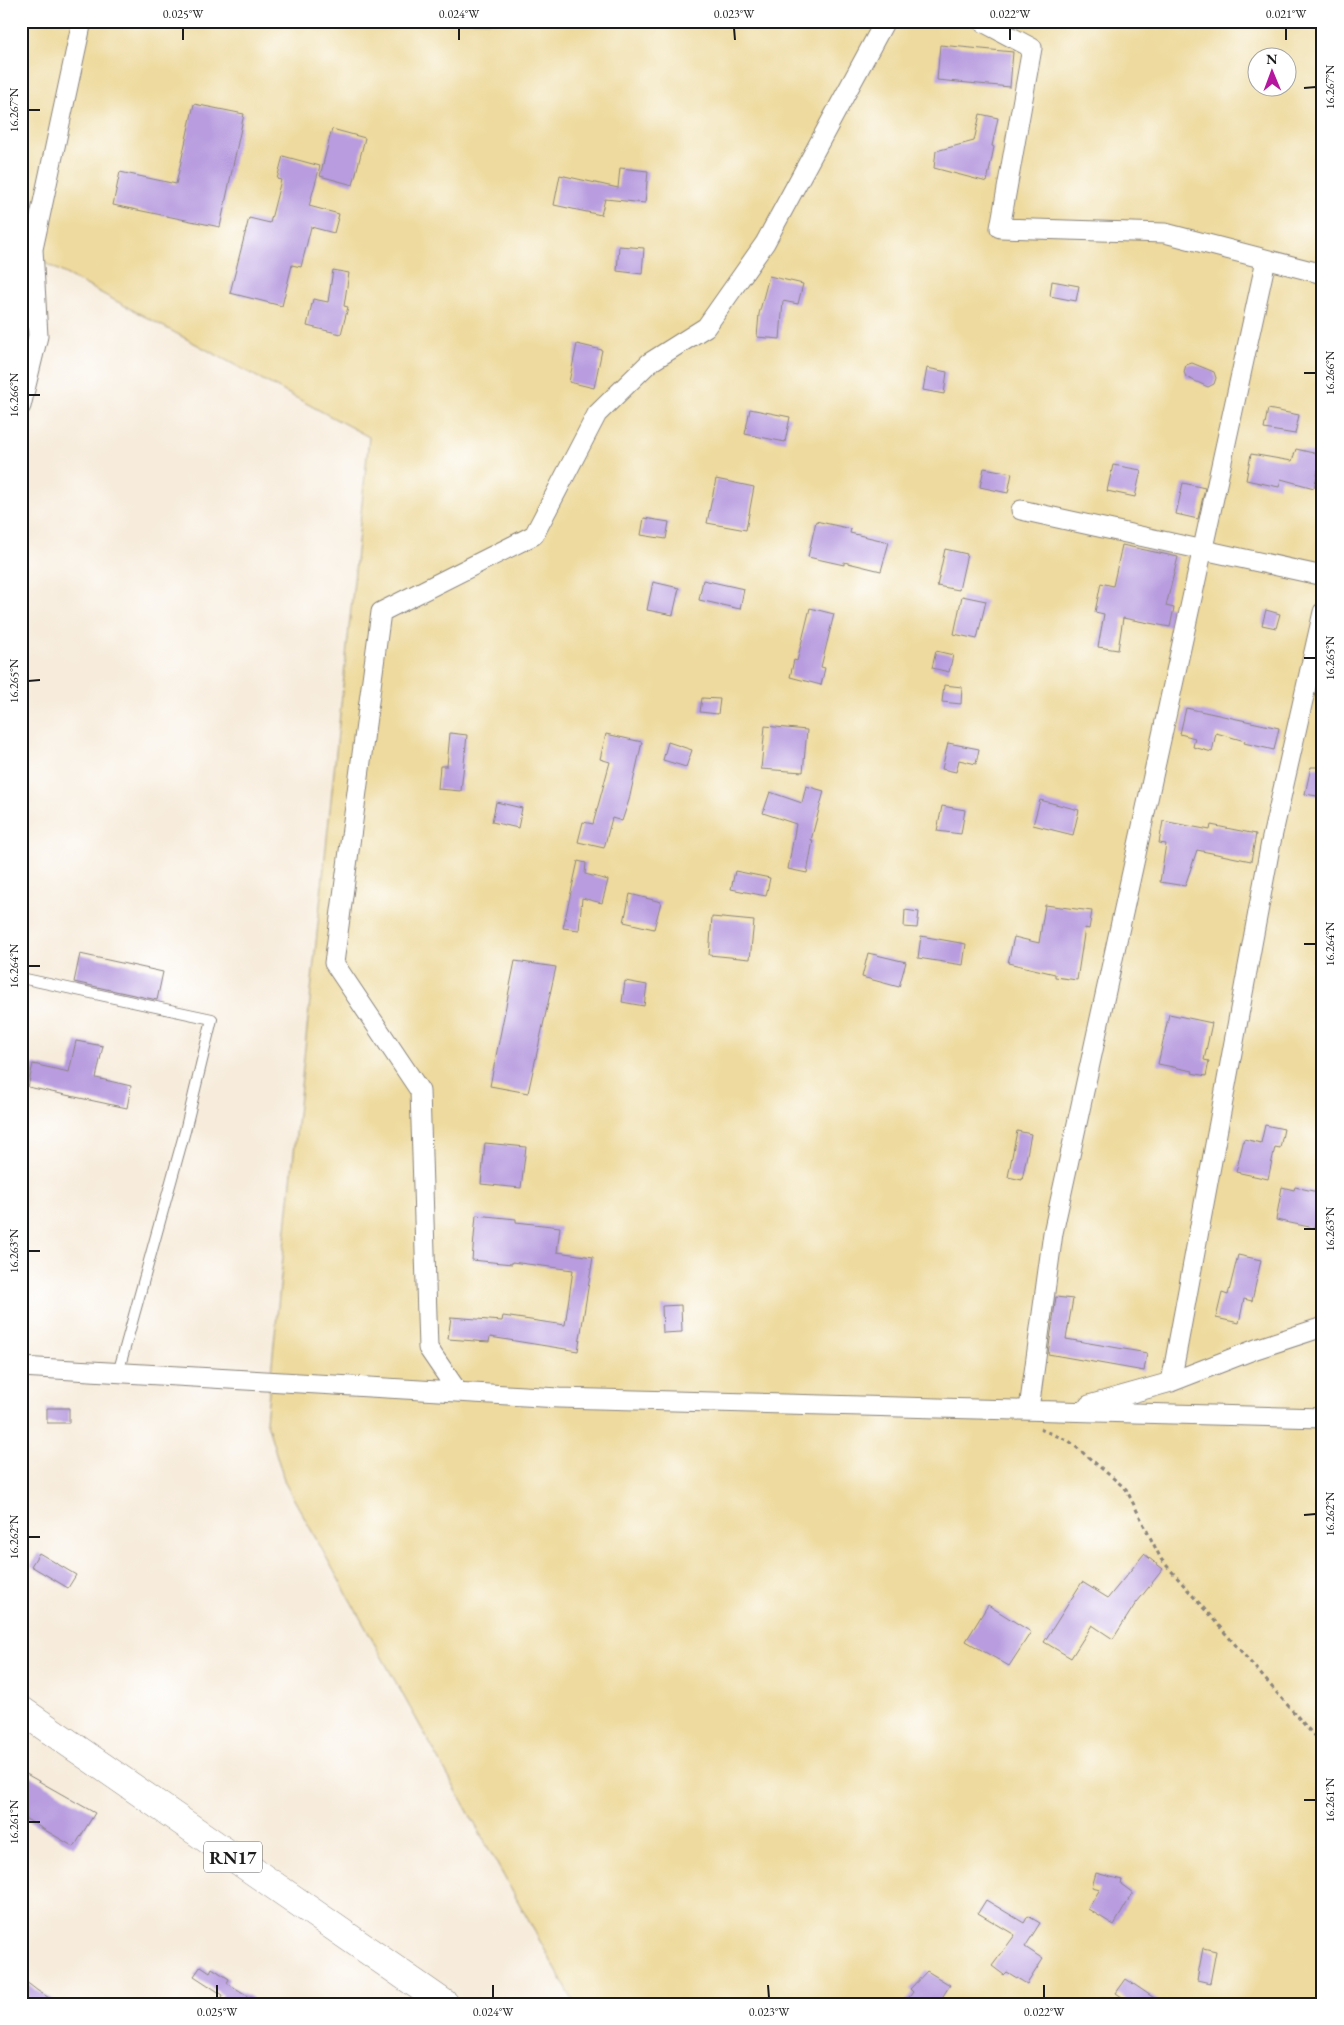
<svg xmlns="http://www.w3.org/2000/svg" width="1344" height="2025" font-family="'EB Garamond',serif">
<rect width="100%" height="100%" fill="#fff"/>
<filter id="ink" filterUnits="userSpaceOnUse"><feTurbulence type="fractalNoise" baseFrequency=".02" numOctaves="2"/><feDisplacementMap in="SourceGraphic" scale="10" xChannelSelector="R" yChannelSelector="G"/><feConvolveMatrix kernelMatrix="1 2 1 2 8 2 1 2 1" color-interpolation-filters="sRGB"/></filter>
<filter id="wash" filterUnits="userSpaceOnUse"><feTurbulence type="fractalNoise" baseFrequency=".0096" numOctaves="4" result="noise"/><feDisplacementMap in="SourceGraphic" scale="20" xChannelSelector="R" yChannelSelector="G"/><feGaussianBlur stdDeviation="1.12" result="paint"/><feColorMatrix in="noise" values="0 0 0 0 0 0 0 0 0 0 0 0 0 0 0 0 0 1.4 0 .05"/><feComposite in="paint" operator="in"/></filter>
<g filter="url(#wash)">
<rect width="100%" height="100%" fill="#f7ecdb"/>
<path fill="#eeda9e" stroke="#857b5d" fill-rule="evenodd" d="M21,21H1323V2004H575L285,1483L266,1420L369,437L21,250ZM1256,58H1286V88H1256Z"/>
<g id="blocks">
<path fill="#b89cdf" d="M940,45L1013,52L1010,87L937,80Z
M194,104L244,114L220,227L113,205L120,172L176,184Z
M980,114L998,118L992,146L994,147L987,182L934,168L936,151L974,141Z
M332,129L365,138L353,185L320,176Z
M283,156L320,166L309,206L339,214L334,233L311,227L301,267L292,265L282,306L230,293L249,218L270,223L281,180L277,179Z
M620,168L648,171L645,203L605,199L601,215L554,205L560,175L618,188Z
M619,246L644,248L642,274L617,271Z
M333,270L349,273L344,306L348,307L341,334L307,326L313,299L328,302Z
M769,276L803,284L798,304L783,301L780,339L757,337L759,314Z
M1052,281L1079,286L1076,301L1050,296Z
M577,344L602,350L594,388L569,382Z
M1192,363L1214,372L1216,378L1214,384L1208,387L1186,377L1184,372L1186,365Z
M927,368L947,372L944,394L923,390Z
M750,409L790,417L785,442L745,434Z
M1268,409L1299,415L1295,434L1264,429Z
M1296,449L1322,455L1314,488L1281,479L1279,487L1246,480L1251,454L1292,461Z
M1113,465L1141,470L1135,497L1107,491Z
M984,468L1012,473L1008,493L980,487Z
M716,479L754,487L746,530L707,523Z
M1183,483L1205,488L1198,519L1176,514Z
M644,518L669,522L666,539L641,535Z
M816,521L851,529L850,533L889,542L881,571L844,562V565L808,557Z
M1122,545L1178,557L1166,606L1174,608L1170,627L1123,618L1118,650L1098,647L1104,614L1095,612L1101,583L1113,586Z
M945,549L967,554L959,590L937,586Z
M703,580L744,589L740,609L699,600Z
M653,582L679,588L673,615L647,610Z
M962,596L986,601L977,639L954,634Z
M810,608L834,614L821,667L825,668L821,685L790,677L794,660L797,661Z
M1266,610L1280,614L1276,628L1262,625Z
M936,651L953,655L949,672L932,668Z
M944,685L962,687L961,704L942,702Z
M702,698L720,699L718,714L700,712Z
M1186,708L1279,728L1274,750L1244,743L1245,741L1216,733L1212,752L1193,747L1195,738L1180,734Z
M765,726L807,730L803,772L761,769Z
M450,733L467,735L461,791L438,789L440,766H447Z
M606,734L642,742L629,800L622,821L612,818L604,848L578,842L583,822L593,824L610,762L600,759Z
M668,742L692,750L686,767L663,760Z
M948,743L979,749L976,764L959,760L956,772L942,769Z
M1311,767H1323V797L1305,794Z
M806,786L824,791L811,840H813L807,873L788,869L796,824L763,813L770,792L802,803Z
M1040,800L1079,810L1073,835L1033,825Z
M496,802L522,808L518,828L492,822Z
M942,806L965,810L961,834L937,831Z
M1163,821L1210,830L1211,825L1256,834L1251,861L1197,850L1185,886L1160,882L1166,844L1159,843Z
M578,861L586,863L585,874L608,880L602,903L582,898L579,930L563,928Z
M735,871L770,878L766,896L731,889Z
M630,894L661,902L654,929L624,922Z
M1045,905L1092,911L1089,929L1085,928L1077,980L1055,977V974L1008,963L1014,937L1039,943Z
M905,910L919,912L917,928L904,927Z
M712,917L754,921L750,959L709,955Z
M921,936L966,944L963,965L918,958Z
M868,953L906,962L899,987L862,977Z
M80,954L163,972L157,1000L74,982Z
M515,961L556,967L528,1093L490,1086Z
M625,981L647,985L644,1006L622,1002Z
M1169,1014L1212,1023L1204,1060L1209,1061L1206,1076L1192,1073L1193,1071L1158,1064Z
M76,1041L103,1046L96,1078L131,1086L127,1108L28,1087L33,1064L69,1072Z
M1265,1125L1284,1129L1280,1148L1275,1147L1268,1179L1236,1172L1244,1139L1261,1143Z
M1017,1131L1031,1134L1022,1180L1008,1177Z
M485,1143L526,1147L521,1188L481,1184Z
M1282,1187L1294,1190L1295,1187L1322,1193L1314,1228L1276,1220Z
M476,1215L516,1219V1222L560,1227L557,1252L593,1257L578,1351L490,1337L489,1342L448,1339L451,1317L502,1321L503,1316L565,1325L573,1270L512,1262V1264L472,1260Z
M1238,1255L1261,1260L1252,1301L1244,1299L1239,1323L1216,1318L1222,1293L1228,1295Z
M1056,1297L1073,1299L1066,1339L1147,1353L1144,1371L1048,1354Z
M681,1305L682,1332L663,1333L662,1306Z
M47,1408H69V1423H47Z
M39,1553L76,1575L68,1588L31,1566Z
M1144,1554L1163,1569L1134,1606L1113,1639L1092,1625L1071,1658L1044,1642L1082,1582L1108,1598Z
M988,1605L1031,1632L1009,1666L966,1641Z
M21,1771L95,1813L74,1847L21,1816Z
M1096,1873L1122,1880L1121,1884L1133,1893L1114,1925L1088,1909L1100,1889L1092,1887Z
M986,1900L1024,1923L1028,1916L1040,1923L1025,1947L1043,1959L1027,1984L1007,1972L1004,1975L992,1966L1015,1935L978,1913Z
M1203,1948L1216,1951L1210,1983L1197,1980Z
M201,1966L210,1972L212,1968L229,1979L227,1983L261,2004H219L223,1995L194,1976Z
M927,1971L950,1985L938,2004H904L913,1992L910,1989Z
M21,1978L38,1991L59,2004H21Z
M1126,1979L1163,2004H1132L1116,1993Z"/>
</g>
</g>
<g filter="url(#ink)">
<use href="#blocks" fill-opacity="0" stroke="#8a847c" stroke-width="1"/>
<g fill="none" stroke-linecap="round" stroke-linejoin="round">
<g stroke="#8a847c" stroke-width="12">
<path id="lane" d="M21,978L212,1019L185,1131L118,1373"/>
</g>
<g stroke="#8a847c" stroke-width="21">
<path id="street" d="M981,21L1032,48L1000,228L1165,233L1323,274
M21,406L38,336L33,249L82,21
M1021,510L1323,576
M21,1367L559,1398L1323,1418
M1171,1382L1271,842L1323,612
M458,1392L428,1348L420,1091L334,963L381,612L534,535L597,414L649,363L706,327L765,243L885,21
M1089,1405L1171,1382L1256,1349L1323,1327
M1029,1409L1053,1233L1266,260"/>
</g>
<g stroke="#8a847c" stroke-width="29">
<path id="primary" d="M21,1710L445,2004"/>
</g>
<path stroke="#8a847c" stroke-width="3" stroke-dasharray="4 4" stroke-linecap="butt" d="M1040,1429L1069,1441L1126,1489L1161,1559L1323,1746"/>
<use href="#lane" stroke="#fff" stroke-width="10"/>
<use href="#street" stroke="#fff" stroke-width="19"/>
<use href="#primary" stroke="#fff" stroke-width="28"/>
</g>
</g>
<path fill="none" stroke="#1c1c1c" stroke-width="2" d="M183,28V40M459,28V40M734,28L735,40M1010,28V40M1286,28V40M1304,88L1316,87M28,110H40M1304,373H1316M28,395H40M1304,658H1316M28,681L40,680M1304,944H1316M28,966H40M1304,1229H1316M28,1251H40M1304,1515L1316,1514M28,1537H40M1304,1800H1316M28,1822H40M217,1985V1998M493,1985V1998M768,1985L769,1998M1044,1985V1998"/>
<g text-anchor="middle" dominant-baseline="central" stroke-width="4" stroke-linejoin="round" paint-order="stroke">
<rect fill="#fff" stroke="#606060" stroke-width="1" x="204" y="1841.5" width="58" height="31" rx="4"/>
<g font-size="18" font-weight="bold" fill="#1c1c1c">
<text x="233" y="1857">RN17</text>
</g>
</g>
<rect width="1344" height="2025" fill="none" stroke="#fff" stroke-width="55"/>
<g transform="translate(1272 72) rotate(359)"><circle r="24" fill="#ffffff" stroke="#a4a4a4"/>
<path d="M0-4L9 19L0 12L-9 19Z" fill="#b5179e"/>
<text y="-8" font-size="14" font-weight="bold" text-anchor="middle" fill="#1c1c1c">N</text>
</g>
<rect x="28" y="28" width="1288" height="1970" fill="none" stroke="#1c1c1c" stroke-width="2"/>
<g font-size="12" text-anchor="middle" fill="#1c1c1c">
<text x="183" y="18">0.025°W</text>
<text x="459" y="18">0.024°W</text>
<text x="734" y="18">0.023°W</text>
<text x="1010" y="18">0.022°W</text>
<text x="1286" y="18">0.021°W</text>
<text transform="translate(1330 87) rotate(-90)" y="4">16.267°N</text>
<text transform="translate(14 110) rotate(-90)" y="4">16.267°N</text>
<text transform="translate(1330 373) rotate(-90)" y="4">16.266°N</text>
<text transform="translate(14 395) rotate(-90)" y="4">16.266°N</text>
<text transform="translate(1330 658) rotate(-90)" y="4">16.265°N</text>
<text transform="translate(14 681) rotate(-90)" y="4">16.265°N</text>
<text transform="translate(1330 944) rotate(-90)" y="4">16.264°N</text>
<text transform="translate(14 966) rotate(-90)" y="4">16.264°N</text>
<text transform="translate(1330 1229) rotate(-90)" y="4">16.263°N</text>
<text transform="translate(14 1251) rotate(-90)" y="4">16.263°N</text>
<text transform="translate(1330 1514) rotate(-90)" y="4">16.262°N</text>
<text transform="translate(14 1537) rotate(-90)" y="4">16.262°N</text>
<text transform="translate(1330 1800) rotate(-90)" y="4">16.261°N</text>
<text transform="translate(14 1822) rotate(-90)" y="4">16.261°N</text>
<text x="217" y="2016">0.025°W</text>
<text x="493" y="2016">0.024°W</text>
<text x="769" y="2016">0.023°W</text>
<text x="1044" y="2016">0.022°W</text>
</g>
</svg>
